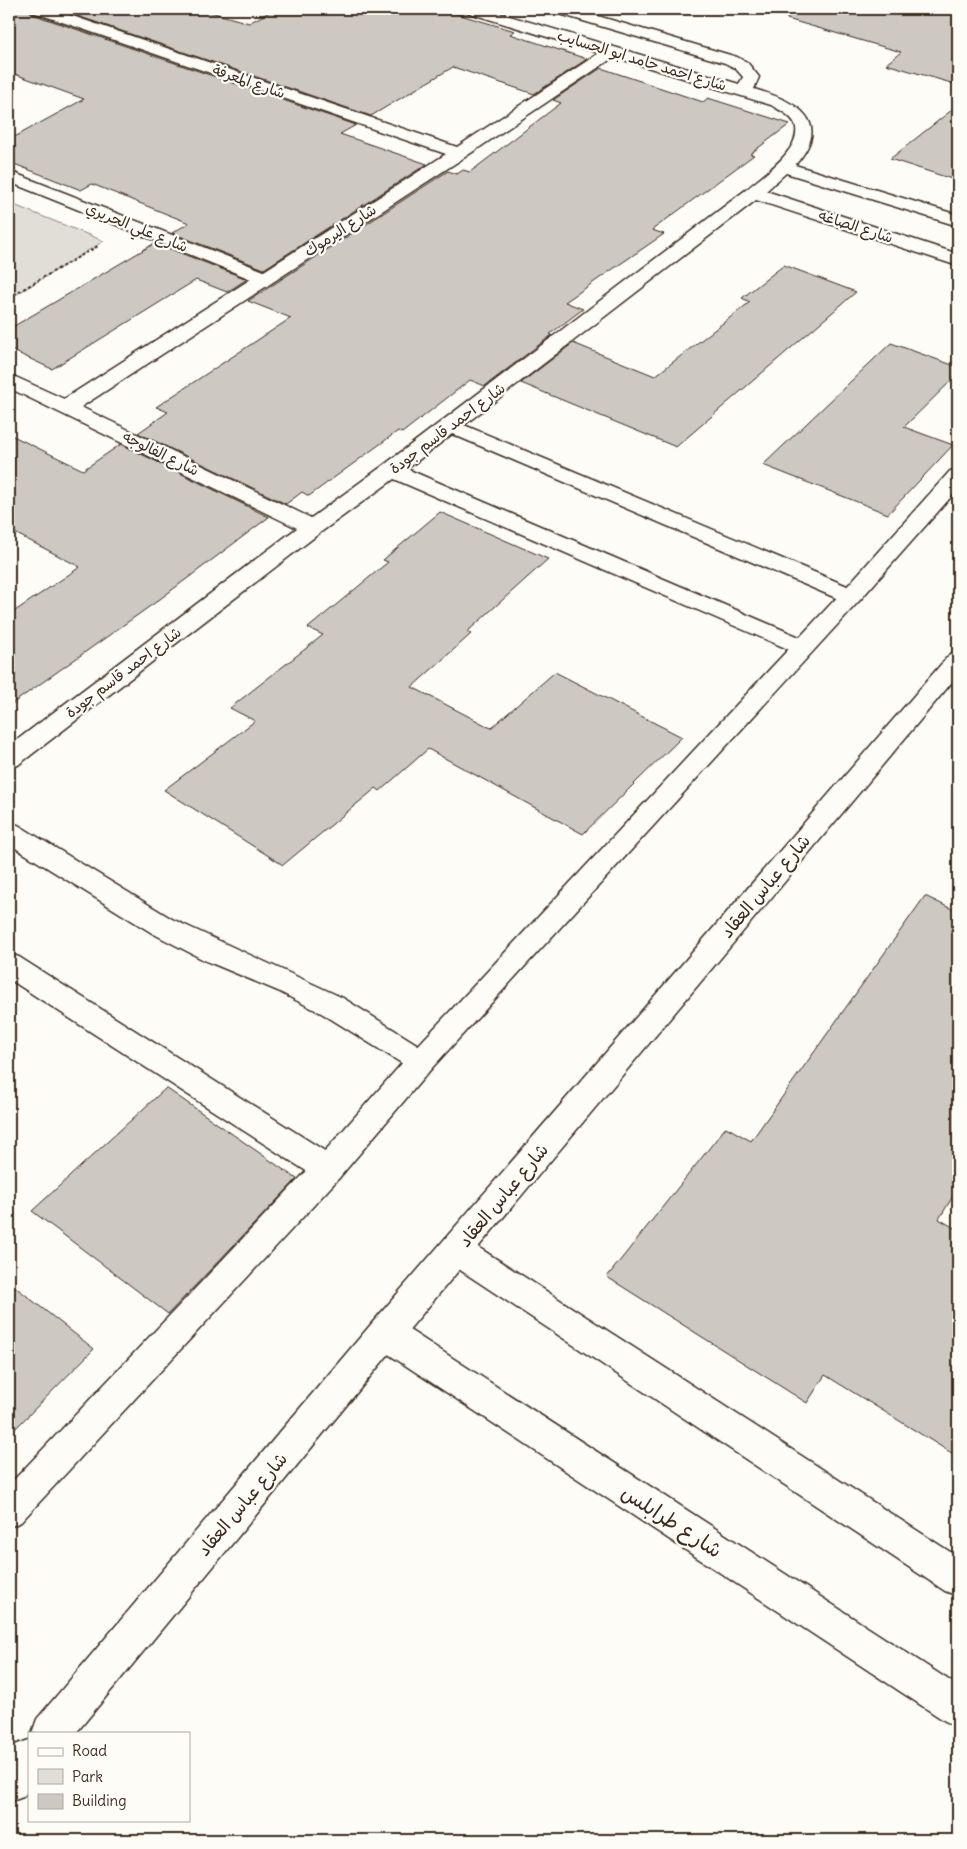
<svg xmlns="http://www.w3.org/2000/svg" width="967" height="1849" font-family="Delius,'Playpen Sans Arabic',sans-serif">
<rect width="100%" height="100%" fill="#fdfcf7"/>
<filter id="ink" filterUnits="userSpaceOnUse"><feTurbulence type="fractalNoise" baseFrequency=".02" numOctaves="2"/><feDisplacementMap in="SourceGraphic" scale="10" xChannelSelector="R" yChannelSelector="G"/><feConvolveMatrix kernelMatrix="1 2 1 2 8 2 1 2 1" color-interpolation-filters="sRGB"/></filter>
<g filter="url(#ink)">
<path fill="#e1ded7" stroke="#8e847a" d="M9,203L104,241L9,299Z"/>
<path fill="#cdc8c2" stroke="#3b2a1e" d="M9,9H28L32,14L356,125L340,134L427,164L264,269L172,233L189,223L92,184L81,190L9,162V140L84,99L9,72Z
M57,9H200L249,23L275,9H440L515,31L510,34L587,59L534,94L453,67L371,116Z
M788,9H958V85L886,64L901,52L787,19Z
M601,68L703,102L708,98L790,124L750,154L754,155L652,230L664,234L565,302L583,309L550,334L552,335L485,386L470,380L402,433L398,431L309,496L302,492L286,504L138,433L168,412L156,407L291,318L248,301L448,171L457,174L463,170L470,172L561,103L553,100Z
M958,105V181L890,159Z
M155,243L247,279L227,292L196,280L52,369L9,349V329Z
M784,265L856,292L676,447L521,383L573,343L655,376L750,302L742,298Z
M891,343L958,367V374L904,427L953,445L888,514L763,465Z
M9,434L83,470L121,444L269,517L156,602L9,706V615L80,567L9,530Z
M440,512L548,559L467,632L471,634L412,687L491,728L555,672L682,737L583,834L428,749L380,791L376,788L283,865L164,790L255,721L230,708L323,635L308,628L388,562L383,560Z
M925,896L958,912V1188L939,1219L958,1230V1457L825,1375L807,1403L607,1277L726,1127L751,1141Z
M166,1088L297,1179L168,1314L32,1211Z
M9,1282L94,1349L9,1435Z"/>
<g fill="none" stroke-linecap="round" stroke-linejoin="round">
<g stroke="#3b2a1e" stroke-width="3">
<path id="street" d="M30,9H52L457,147L599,53L466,12L464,9H486L739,84L743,77L735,68L725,63L553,12L550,9H574L737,57L747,62L759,77L754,89C795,101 835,120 795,165L958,215V226L786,173L766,191L958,254V266L756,200L464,425L859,591L863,596L859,601L851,603L843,601L452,434L407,469L811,642L815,647L811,652L803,655L795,652L394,479L321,532L18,765L9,768V746L297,528L9,388V374L64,399L251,279L9,182V171L264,271L446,154L33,12ZM614,57L771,105C779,110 791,115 795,124C804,148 762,176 747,189L384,465L311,518L81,407L465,157Z
M9,823L18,825L172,919L343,998L431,1053L436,1061L431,1069L421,1073L411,1069L323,1014L278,991L204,960L152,933L9,844Z
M9,954L19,957L339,1160L343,1169L339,1178L328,1182L317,1178L9,979Z
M456,1236L467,1240L958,1557V1596L945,1591L445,1260L440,1250L445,1240Z
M385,1318L397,1322L958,1686V1727L945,1721L373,1344L369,1333L373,1322Z"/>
</g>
<g stroke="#3b2a1e" stroke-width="3">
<path id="primary" d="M958,470V489L859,601L431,1069L339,1178L21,1522L9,1527V1485L317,1160L411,1053L843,591L950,471Z
M958,652V675L397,1344L76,1733H32L37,1719L373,1322L950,654Z
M29,1740V1790L23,1797L9,1802V1753L15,1745Z"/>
</g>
<path stroke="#3b2a1e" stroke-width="2" stroke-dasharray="3 2.5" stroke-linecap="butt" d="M9,297L98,246"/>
<use href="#street" fill="#fdfcf7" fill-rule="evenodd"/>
<use href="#primary" fill="#fdfcf7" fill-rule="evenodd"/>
</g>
</g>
<g text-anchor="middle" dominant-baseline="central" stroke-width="4.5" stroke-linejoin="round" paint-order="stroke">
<g font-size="15" fill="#3b2a1e" stroke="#fdfcf7">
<text transform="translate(642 60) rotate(17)">شارع احمد حامد ابو الحسايب</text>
<text transform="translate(249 81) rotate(19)">شارع المعرفة</text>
<text transform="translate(856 226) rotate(18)">شارع الصاغه</text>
<text transform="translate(137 227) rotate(22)">شارع علي الحريري</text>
<text transform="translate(340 230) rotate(-33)">شارع اليرموك</text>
<text transform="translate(447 428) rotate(-37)">شارع احمد قاسم جودة</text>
<text transform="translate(161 453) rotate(26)">شارع الفالوجه</text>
<text transform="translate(123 672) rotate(-37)">شارع احمد قاسم جودة</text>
</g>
<g font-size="18" fill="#3b2a1e" stroke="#fdfcf7">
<text transform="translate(765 886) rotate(-50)">شارع عباس العقاد</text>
<text transform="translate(503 1195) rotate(-50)">شارع عباس العقاد</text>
<text transform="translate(242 1504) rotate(-50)">شارع عباس العقاد</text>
</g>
<g font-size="21" fill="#3b2a1e" stroke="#fdfcf7">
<text transform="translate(672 1521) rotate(33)">شارع طرابلس</text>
</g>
</g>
<rect width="967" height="1849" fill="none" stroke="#fdfcf7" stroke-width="30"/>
<rect x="15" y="15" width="937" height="1819" fill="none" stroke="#3b2a1e" stroke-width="2" filter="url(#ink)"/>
<rect x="28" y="1732" width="162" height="90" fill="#fdfcf7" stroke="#afa8a0"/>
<rect x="38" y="1748" width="25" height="8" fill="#fdfcf7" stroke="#afa8a0"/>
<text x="72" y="1756" font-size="15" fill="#3b2a1e">Road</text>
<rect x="38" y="1769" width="25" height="15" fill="#e1ded7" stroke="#afa8a0"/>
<text x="72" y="1782" font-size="15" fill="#3b2a1e">Park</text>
<rect x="38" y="1794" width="25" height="15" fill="#cdc8c2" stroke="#afa8a0"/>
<text x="72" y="1806" font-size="15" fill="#3b2a1e">Building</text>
</svg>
